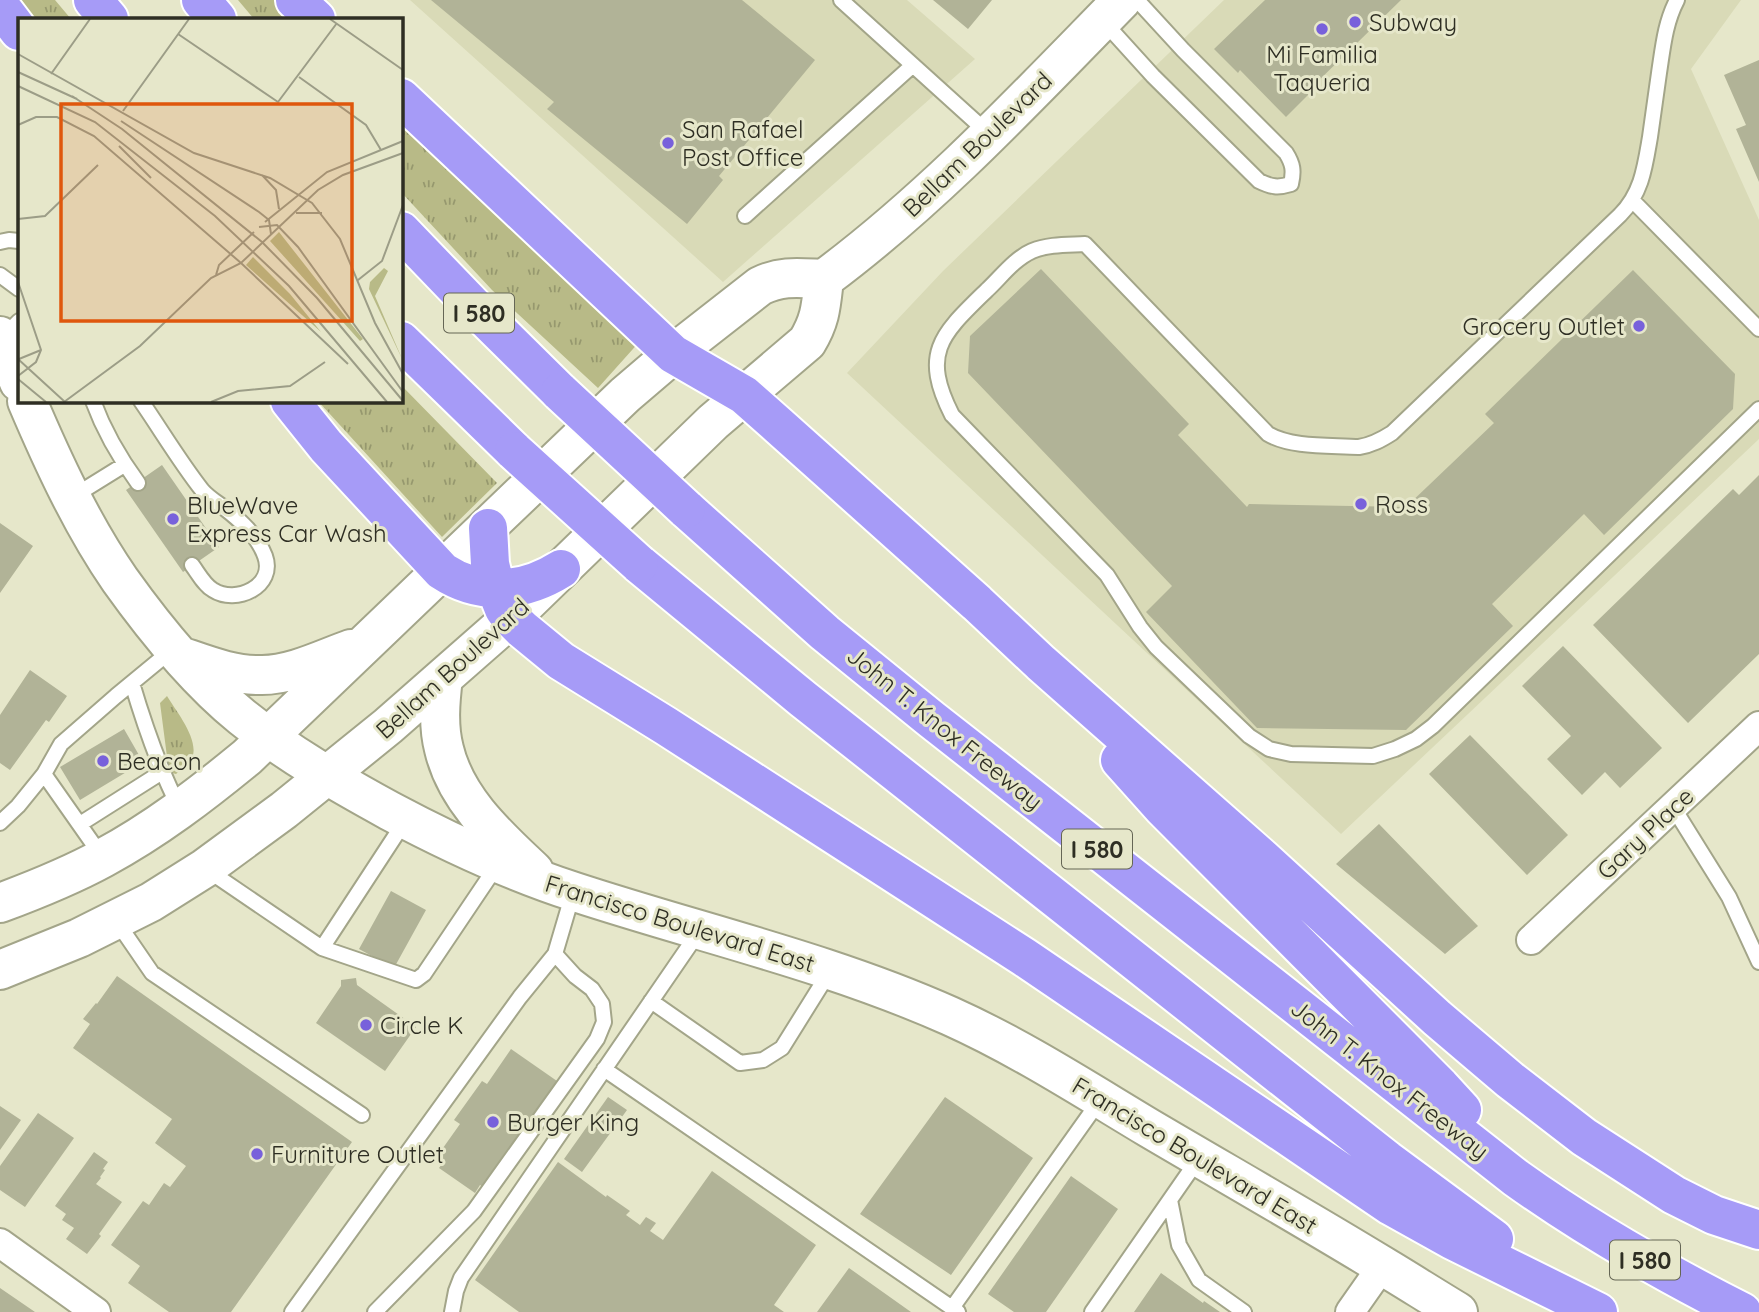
<svg xmlns="http://www.w3.org/2000/svg" width="1759" height="1312" font-family="Quicksand,sans-serif">
<defs>
<pattern id="grass-tufts" width="24" height="20" patternUnits="userSpaceOnUse" patternTransform="scale(1.75)"><rect width="24" height="20" fill="#b8ba87"/><path d="M3 7l-1-3M5 7V3M7 7l1-3M15 17l-1-3M17 17v-4M19 17l1-3" fill="none" stroke="#96986e"/></pattern>
</defs>
<rect width="100%" height="100%" fill="#e6e7ca"/>
<path fill="#d9dab7" d="M410,0H907L975,59L723,282Z
M1224,0H1741L1691,69L1759,220V439L1341,834L847,373L943,271Z"/>
<path fill="url(#grass-tufts)" d="M14,0H55L71,19H28Z
M238,0H278L298,19H254Z
M401,115L641,340L598,388L492,290L401,192Z
M401,385L497,483L442,537L318,401H401Z
M167,696C176,711 200,740 192,758C189,764 182,769 176,774L169,772L160,703Z"/>
<path fill="#b1b397" d="M431,0H742L815,60L719,176L723,180L687,224L547,109L554,102Z
M933,0H992L968,29Z
M1265,0H1401L1311,88L1313,90L1286,117L1240,70L1238,73L1214,49Z
M1759,60V182L1736,129L1746,125L1724,75Z
M1041,269L1189,424L1178,435L1247,507L1249,504L1406,507L1494,423L1485,414L1633,270L1735,374L1733,409L1604,535L1584,514L1492,604L1513,626L1406,730L1257,728L1146,612L1172,586L968,373L970,336Z
M162,465L219,547L183,572L126,490Z
M1759,475V654L1688,723L1593,625L1733,489L1739,495Z
M0,523L33,546L0,593Z
M1563,646L1662,748L1620,788L1605,772L1582,795L1547,759L1571,736L1522,686Z
M30,670L67,696L49,722L46,720L10,770L0,763V715Z
M124,729L143,762L80,800L60,767Z
M1470,735L1568,835L1527,875L1429,774Z
M1379,824L1478,926L1445,954L1336,864Z
M391,891L426,910L394,968L359,949Z
M117,976L352,1142L231,1312H169L128,1283L140,1266L111,1245L143,1201L149,1205L164,1183L170,1187L186,1166L155,1143L172,1119L73,1048L90,1024L83,1019L96,1003L97,1004Z
M356,978L357,985L416,1027L385,1071L316,1023L341,986V980Z
M511,1049L557,1081L483,1187L480,1185L475,1193L439,1168L445,1160L438,1155L460,1124L454,1120L482,1081L487,1084Z
M608,1097L627,1110L582,1172L564,1159Z
M945,1097L1033,1158L951,1275L860,1214Z
M0,1106L21,1120L0,1150Z
M38,1113L74,1138L25,1207L0,1190V1166Z
M94,1152L108,1162L103,1169L105,1170L100,1177L101,1178L96,1184L122,1202L99,1234L101,1236L87,1254L66,1239L74,1228L62,1220L66,1214L55,1206Z
M558,1162L606,1197L607,1195L630,1211L626,1215L640,1225L646,1217L656,1223L650,1231L663,1240L712,1171L816,1245L774,1305L784,1312H519L475,1280Z
M1071,1176L1118,1209L1046,1312H1014L988,1294Z
M849,1268L911,1312H817Z
M1161,1273L1203,1303L1204,1301L1220,1312H1134Z
M0,1288L35,1312H0Z"/>
<g fill="none" stroke-linecap="round" stroke-linejoin="round">
<g stroke="#a3a589" stroke-width="18">
<path id="lane" d="M841,0L988,133
M1677,0C1665,23 1663,47 1659,73C1656,94 1653,115 1650,137C1645,166 1642,193 1620,215L1392,433C1381,440 1372,445 1359,447C1331,445 1292,448 1268,434L1085,244C1068,245 1049,244 1032,251C1014,259 1001,277 987,290C942,334 920,352 952,415L1107,575L1140,627L1156,647L1249,736L1269,749L1291,754L1373,756L1395,749L1416,739L1433,726L1759,409
M1104,22L1153,76L1259,181C1271,187 1278,188 1291,184C1294,171 1293,164 1286,153L1183,50L1137,0
M1633,201L1759,329
M745,216L913,65
M0,242L9,240L19,241
M0,275L19,289
M2,338L19,321
M93,401C104,431 119,457 138,483
M141,401C161,430 180,462 202,490C208,497 216,502 223,507C240,520 257,535 265,556C276,586 236,605 213,590C204,585 198,573 192,565
M74,496L124,465
M132,683C145,727 159,768 180,809
M1673,807L1729,897L1759,962
M0,823L18,806L44,774
M80,824L162,772
M103,858L44,774L61,744L116,696L173,649
M206,869L322,948L416,980L424,974L498,864
M117,922L152,973L362,1115
M322,948L405,821
M651,1001L740,1063L763,1060L782,1048L830,971
M604,1069L958,1312
M1170,1200L1179,1245L1199,1280L1244,1312
M952,1308L1100,1100
M292,1312L520,997L555,954L573,893
M375,1312L474,1211L597,1039L604,1022L602,1004L592,989L575,976L555,954
M452,1312L456,1291L461,1278L698,933
M1092,1312L1199,1158"/>
</g>
<g stroke="#a3a589" stroke-width="32">
<path id="street" d="M1531,940L1759,726
M0,1243L96,1312
M1350,1312L1383,1265"/>
</g>
<g stroke="#a3a589" stroke-width="42">
<path id="secondary" d="M0,336L19,382
M27,401C53,462 82,525 120,580C155,629 195,679 242,717C288,754 339,783 390,811C450,843 510,871 575,892C700,933 829,962 950,1016C1019,1047 1084,1089 1149,1128C1227,1174 1306,1219 1383,1266C1408,1281 1433,1297 1458,1312
M183,657C209,666 235,676 262,675C292,675 323,659 351,649
M443,678C440,702 438,726 444,749C456,800 498,837 534,871
M0,903C35,890 70,876 103,858C155,830 202,794 247,757L625,395L673,354L760,286C782,275 800,278 824,279C933,198 1027,97 1122,0
M0,970L79,938L151,902L205,868L284,810L388,726L511,618L713,422L807,342C821,319 821,305 824,279"/>
</g>
<g stroke="#fff" stroke-width="42">
<path id="highway" d="M93,0L109,19
M201,0L217,19
M295,0L316,19
M0,6L19,31
M401,98L673,354L744,395L779,426L977,603L1041,663L1263,859L1437,1018L1510,1080L1584,1137L1674,1195L1714,1215L1759,1230
M401,231L478,311L560,392
M401,341L514,451
M290,401L326,446L442,571C480,596 523,593 561,569
M686,509L825,633L931,719L1516,1178C1587,1229 1663,1272 1742,1312
M488,528L490,564L496,589L504,609L511,618L522,629L561,661L666,726L1024,957L1391,1206L1452,1240L1598,1312
M639,564L803,699L1387,1160L1494,1239
M1120,760L1163,808L1440,1086L1462,1110"/>
</g>
<use href="#lane" stroke="#fff" stroke-width="14"/>
<use href="#street" stroke="#fff" stroke-width="28"/>
<use href="#secondary" stroke="#fff" stroke-width="38"/>
<use href="#highway" stroke="#a69bf7" stroke-width="38"/>
<g stroke="#fff" stroke-width="42" stroke-linecap="butt">
<path id="highway-bridge" d="M560,392L686,509
M514,451L639,564"/>
</g>
<use href="#highway-bridge" stroke="#a69bf7" stroke-width="38"/>
</g>
<g fill="#7861db" stroke="#e6e7ca" stroke-width="2.5">
<circle cx="1355" cy="22" r="7"/>
<circle cx="1322" cy="29" r="7"/>
<circle cx="668" cy="143" r="7"/>
<circle cx="1639" cy="326" r="7"/>
<circle cx="1361" cy="504" r="7"/>
<circle cx="173" cy="519" r="7"/>
<circle cx="103" cy="761" r="7"/>
<circle cx="366" cy="1025" r="7"/>
<circle cx="493" cy="1122" r="7"/>
<circle cx="257" cy="1154" r="7"/>
</g>
<g text-anchor="middle" dominant-baseline="central" stroke-width="6" stroke-linejoin="round" paint-order="stroke">
<g fill="#e6e7ca" stroke="#656655" stroke-width="2">
<rect x="444" y="293.5" width="70" height="39" rx="5"/>
<rect x="1062" y="829.5" width="70" height="39" rx="5"/>
<rect x="1610" y="1240.5" width="70" height="39" rx="5"/>
</g>
<g font-size="23" font-weight="bold" fill="#2e2e23">
<text x="479" y="313">I 580</text>
<text x="1097" y="849">I 580</text>
<text x="1645" y="1260">I 580</text>
</g>
<g font-size="24" fill="#2e2e23" stroke="#e6e7ca" text-anchor="start">
<text x="1369" y="22">Subway</text>
<text x="1322" y="54" text-anchor="middle">Mi Familia<tspan x="1322" dy="28">Taqueria</tspan></text>
<text x="682" y="129">San Rafael<tspan x="682" dy="28">Post Office</tspan></text>
<text x="1625" y="326" text-anchor="end">Grocery Outlet</text>
<text x="1375" y="504">Ross</text>
<text x="187" y="505">BlueWave<tspan x="187" dy="28">Express Car Wash</tspan></text>
<text x="117" y="761">Beacon</text>
<text x="380" y="1025">Circle K</text>
<text x="507" y="1122">Burger King</text>
<text x="271" y="1154">Furniture Outlet</text>
</g>
<g font-size="24" fill="#2e2e23" stroke="#e6e7ca">
<text transform="translate(977 144) rotate(-44)">Bellam Boulevard</text>
<text transform="translate(452 668) rotate(-42)">Bellam Boulevard</text>
<text transform="translate(945 728) rotate(39)">John T. Knox Freeway</text>
<text transform="translate(1645 833) rotate(-43)">Gary Place</text>
<text transform="translate(680 923) rotate(17)">Francisco Boulevard East</text>
<text transform="translate(1390 1079) rotate(38)">John T. Knox Freeway</text>
<text transform="translate(1195 1155) rotate(31)">Francisco Boulevard East</text>
</g>
</g>
<g transform="translate(18 18)">
<rect width="385" height="385" fill="#e6e7ca"/>
<path d="M261,214L345,321L342,323L252,223ZM235,239L272,276L303,314L228,247ZM366,250L370,253L357,278L385,343L351,271L352,264Z" fill="#b8ba87"/>
<path fill="none" stroke="#9c9d87" stroke-width="2" d="M312,1L385,52M160,16L260,84L319,5M0,36L176,135L252,160L294,185L322,221L357,305L385,356M0,54L59,81M33,56L72,1M281,59L348,107L363,132M0,68L77,104L197,198L271,268L369,384M54,78L104,111L244,224L299,280L385,383M105,93L171,1M103,103L241,194L251,202L253,216M0,107L18,99H39L76,118L223,245L330,346M101,128L133,160M244,157L258,172L261,191M278,195H304M0,201L27,198L80,147M247,204L309,154L385,123M241,209L259,207L280,229L385,374M198,257L201,247L236,214M340,262L364,243L385,187M0,264L23,332L18,344L0,358M0,341L47,384M1,341L23,332M0,361L28,384M46,384L122,328L193,260L223,245L300,172L325,157L385,135M193,384L220,373L272,368L307,344"/>
<path fill="#df570d" fill-opacity="0.15" stroke="#df570d" stroke-width="3.5" d="M43,86H334V303H43Z"/>
<rect width="385" height="385" fill="none" stroke="#2e2e23" stroke-width="3.5"/>
</g>
</svg>
